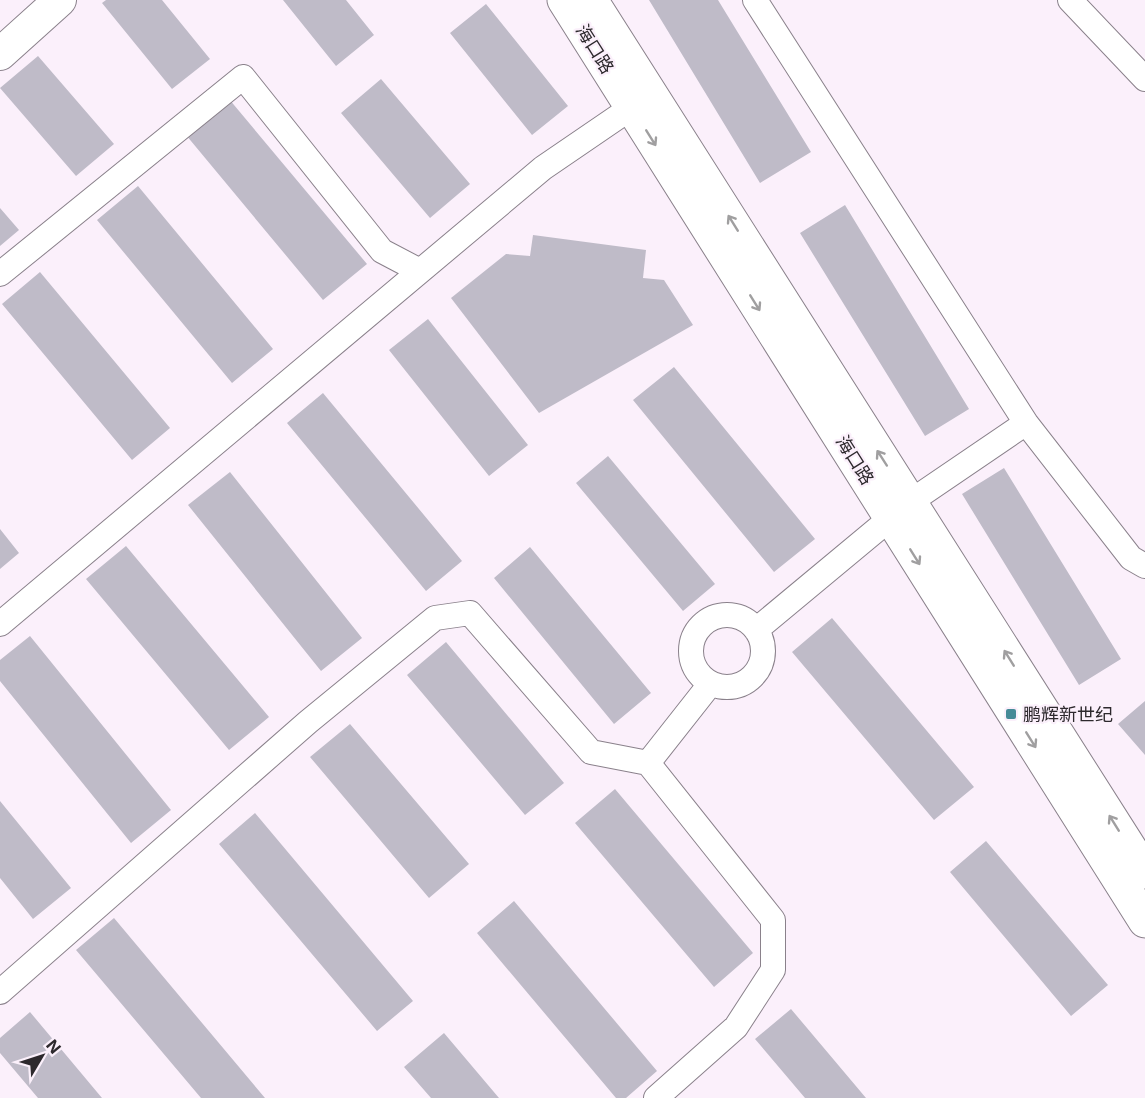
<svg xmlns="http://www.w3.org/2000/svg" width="1145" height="1098" font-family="Inter,'Noto Sans SC',sans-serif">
<rect width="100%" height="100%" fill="#fbf0fb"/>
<path fill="#bfbbc8" d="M106,0H162L210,59L172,89L102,3Z
M283,0H346L374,35L336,66Z
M649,0H718L811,152L760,183Z
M486,4L568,106L532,135L450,33Z
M38,56L114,144L76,176L0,88Z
M381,79L470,184L430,218L341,113Z
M229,99L367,264L323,300L186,135Z
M138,186L273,349L232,383L97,220Z
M845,205L969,409L925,436L800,233Z
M0,208L19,230L0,246Z
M533,235L646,250L643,278L664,280L693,325L539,413L451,298L506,254L530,256Z
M40,272L170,428L132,460L2,304Z
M428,319L528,445L489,476L389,350Z
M674,367L815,539L774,572L633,400Z
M323,393L462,561L426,591L287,423Z
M608,456L715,584L683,611L576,483Z
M1004,468L1121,659L1079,685L962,494Z
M230,472L362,638L321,671L188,505Z
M0,529L19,553L0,569Z
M126,546L269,717L229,750L86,579Z
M530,547L651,693L614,724L494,578Z
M832,618L974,787L934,820L792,652Z
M30,636L171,810L131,843L0,681V660Z
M446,642L564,783L525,815L407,675Z
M1145,701V755L1118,724Z
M350,724L469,864L429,898L310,757Z
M615,789L753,953L714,987L575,823Z
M0,801L71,888L33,919L0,878Z
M255,813L413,1001L377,1031L219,844Z
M986,841L1108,985L1071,1016L950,872Z
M514,901L657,1071L626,1098H616L477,933Z
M114,918L265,1098H201L76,950Z
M791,1009L866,1098H805L755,1039Z
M30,1012L102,1098H38L0,1053V1038Z
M444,1033L499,1098H431L404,1067Z"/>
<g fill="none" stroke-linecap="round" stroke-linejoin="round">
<g stroke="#8a818b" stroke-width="26">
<path id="minor" d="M755,0L1026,423L1131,558L1145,566
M1070,0L1145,79
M0,274L243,77L382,251L420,271
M691 651a36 36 0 1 1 72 0a36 36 0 1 1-72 0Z
M0,624L543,168L644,99
M756,630L910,502L1026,423
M648,763L711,683
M0,992L308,722L435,618L470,613L591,752L648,763L773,920V970L736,1027L656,1098"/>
</g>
<g stroke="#8a818b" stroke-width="34">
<path id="tertiary" d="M0,54L60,0"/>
</g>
<g stroke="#8a818b" stroke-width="35">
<path id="secondary" d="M564,0L1145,921
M591,0L1145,872"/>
</g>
<use href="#minor" stroke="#fff" stroke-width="24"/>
<use href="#tertiary" stroke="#fff" stroke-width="32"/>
<use href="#secondary" stroke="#fff" stroke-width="33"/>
</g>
<defs><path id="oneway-shaft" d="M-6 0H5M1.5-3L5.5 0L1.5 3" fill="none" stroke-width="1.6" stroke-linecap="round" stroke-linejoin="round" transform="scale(1.5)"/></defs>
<g stroke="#a09fa0">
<use href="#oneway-shaft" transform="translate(651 138) rotate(58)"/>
<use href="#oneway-shaft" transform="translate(733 223) rotate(-122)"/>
<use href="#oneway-shaft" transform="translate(755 303) rotate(58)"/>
<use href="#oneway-shaft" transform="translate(882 458) rotate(-123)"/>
<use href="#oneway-shaft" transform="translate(915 557) rotate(58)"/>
<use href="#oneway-shaft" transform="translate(1009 658) rotate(-122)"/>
<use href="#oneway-shaft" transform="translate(1031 740) rotate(58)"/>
<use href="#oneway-shaft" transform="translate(1114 823) rotate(-122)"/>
</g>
<rect fill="#468b97" stroke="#fbf0fb" stroke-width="2" x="1005" y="708" width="12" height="12" rx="3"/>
<g text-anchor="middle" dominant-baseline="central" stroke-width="4.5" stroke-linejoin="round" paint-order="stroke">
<g font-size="18" fill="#2d292d" stroke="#fbf0fb">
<text transform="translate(595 49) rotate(58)">海口路</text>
<text transform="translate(855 460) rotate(58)">海口路</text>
</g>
<g font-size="18" fill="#2d292d" stroke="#fbf0fb" text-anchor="start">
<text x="1023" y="714">鹏辉新世纪</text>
</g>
</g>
<g transform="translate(42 1056) rotate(51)" stroke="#fbf0fb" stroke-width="4.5" paint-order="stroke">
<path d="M0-4.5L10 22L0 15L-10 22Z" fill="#2d292d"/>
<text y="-9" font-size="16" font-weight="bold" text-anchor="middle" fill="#2d292d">N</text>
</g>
</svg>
